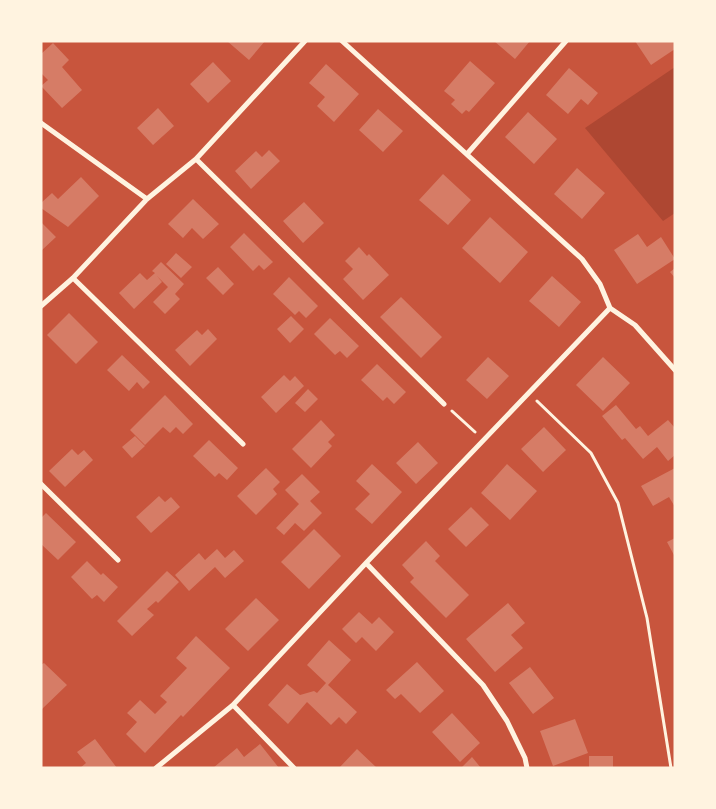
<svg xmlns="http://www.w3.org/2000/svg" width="716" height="809" font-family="Karla,sans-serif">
<rect width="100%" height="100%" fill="#c8553d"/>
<path fill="#ae4732" d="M675,67V213L663,221L585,128Z"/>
<path fill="#d67c66" d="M227,41H265L249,60Z
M494,41H530L515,59Z
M635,41H675V49L651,65Z
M53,43L69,60L62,67L82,90L62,108L41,86L48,80L41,73V54Z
M470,61L495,83L469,112L466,110L462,114L451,104L455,100L444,91Z
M213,62L231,81L208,103L190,84Z
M326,64L359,94L334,122L317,106L325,97L309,83Z
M569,68L598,93L588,105L581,99L568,114L546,95Z
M158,108L174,126L153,145L137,128Z
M378,109L403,131L383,152L359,130Z
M528,112L557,139L534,164L505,137Z
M269,150L280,161L251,189L235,171L256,151L262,157Z
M577,168L605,193L582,219L554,194Z
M443,174L471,200L448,225L419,200Z
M81,177L99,196L68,227L41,208V203L52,193L58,199Z
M193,199L219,224L203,239L192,228L183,238L168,224Z
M304,202L324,223L303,243L283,221Z
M490,217L528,252L500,283L462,248Z
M41,222L56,237L41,251Z
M244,233L273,262L264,270L259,265L253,271L230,247Z
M638,234L647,247L661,237L675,259L637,284L614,250Z
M359,247L367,256L369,254L389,275L363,300L343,279L353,269L345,261Z
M176,253L192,267L181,278L166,264Z
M161,262L184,284L175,294L180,299L165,314L153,302L168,287L157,276L162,282L134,309L119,293L140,273L147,280L155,273L152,271Z
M218,267L234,284L223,295L206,278Z
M675,268V278L670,272Z
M552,276L581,302L559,327L529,301Z
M289,277L318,306L306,318L299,311L295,315L273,294Z
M401,297L442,337L421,358L380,317Z
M69,313L98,342L76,364L47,335Z
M291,316L304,329L290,343L277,329Z
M330,318L359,346L347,358L340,351L335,355L314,334Z
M208,329L217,339L190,366L175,350L197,330L202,335Z
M122,355L150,382L143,389L137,382L129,391L107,370Z
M488,357L509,376L487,399L466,380Z
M603,357L630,383L603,411L576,385Z
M377,364L406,392L394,404L387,397L383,401L361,380Z
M284,375L290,381L295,376L304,386L276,413L261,397Z
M308,389L318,399L305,412L295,403Z
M165,395L193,424L183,434L176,427L170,433L163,427L145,445L130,430Z
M616,405L636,429L640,426L648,436L668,420L675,428V455L668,461L657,447L643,459L625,438L622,440L602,416Z
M321,420L335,435L328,442L332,446L311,468L292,449Z
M544,427L566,450L543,472L521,449Z
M135,436L145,446L132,458L122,447Z
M209,440L238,468L227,480L219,473L215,477L193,456Z
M418,442L438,463L416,484L396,463Z
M72,449L78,455L84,450L93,460L65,487L49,471Z
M372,464L402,492L372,524L355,509L370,494L356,481Z
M507,464L537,491L510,520L481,493Z
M266,468L280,482L273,489L277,494L256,515L237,496Z
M675,468V507L669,497L653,506L641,486Z
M302,474L320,492L310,501L322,513L304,531L295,523L284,535L276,528L299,504L285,490Z
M159,496L165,502L171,497L180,507L151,533L136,517Z
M471,507L489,525L466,547L448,529Z
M46,513L76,542L58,560L41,544V518Z
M314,529L341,556L309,589L281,562Z
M675,538V557L667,542Z
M426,541L440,556L435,561L469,595L446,618L410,582L414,578L402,565Z
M217,549L225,558L234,550L244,561L225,578L215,567L189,591L175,575L199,553L205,560Z
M87,561L101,575L103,573L118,587L104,602L97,595L92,599L71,577Z
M167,571L179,582L158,603L156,601L147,609L154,615L132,636L117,621Z
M256,598L279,620L248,651L225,629Z
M508,603L525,623L511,635L523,648L495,672L466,639Z
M359,612L372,624L379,617L394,632L376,651L362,637L356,643L342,629Z
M196,636L230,668L183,717L181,715L145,753L126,734L137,722L127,713L140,700L155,714L167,702L160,696L187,668L176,658Z
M329,640L351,660L328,685L357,712L346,724L339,717L331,725L307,702L288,724L268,705L287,684L300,695L314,691L317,693L326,683L307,665Z
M417,662L444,691L420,713L401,694L395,699L386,690Z
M44,663L67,685L41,710V665Z
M530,667L554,698L533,714L509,683Z
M452,713L480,743L460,762L432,732Z
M575,719L588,753L553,766L540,731Z
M95,739L117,768H80L86,763L77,752Z
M260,744L279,768H213L237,748L244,757Z
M357,749L377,768H339Z
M589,756H613V768H589Z
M472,757L481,768H461Z"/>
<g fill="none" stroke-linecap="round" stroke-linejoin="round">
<path stroke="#fff3e0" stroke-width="3" d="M537,401L591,453L618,503L647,618L671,768
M452,411L475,432"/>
<path stroke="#fff3e0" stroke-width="5" d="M342,41L582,259L600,284L610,308L635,325L675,370
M41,123L147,199
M467,154L566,41
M196,159L444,404
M73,278L243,444
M41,306L73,278L147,199L196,159L305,41
M41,484L118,560
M366,563L483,685L507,721L525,758L527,768
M233,705L294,768
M156,768L233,705L366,563L610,308"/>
</g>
<rect width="716" height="809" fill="none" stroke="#fff3e0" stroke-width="85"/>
</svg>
